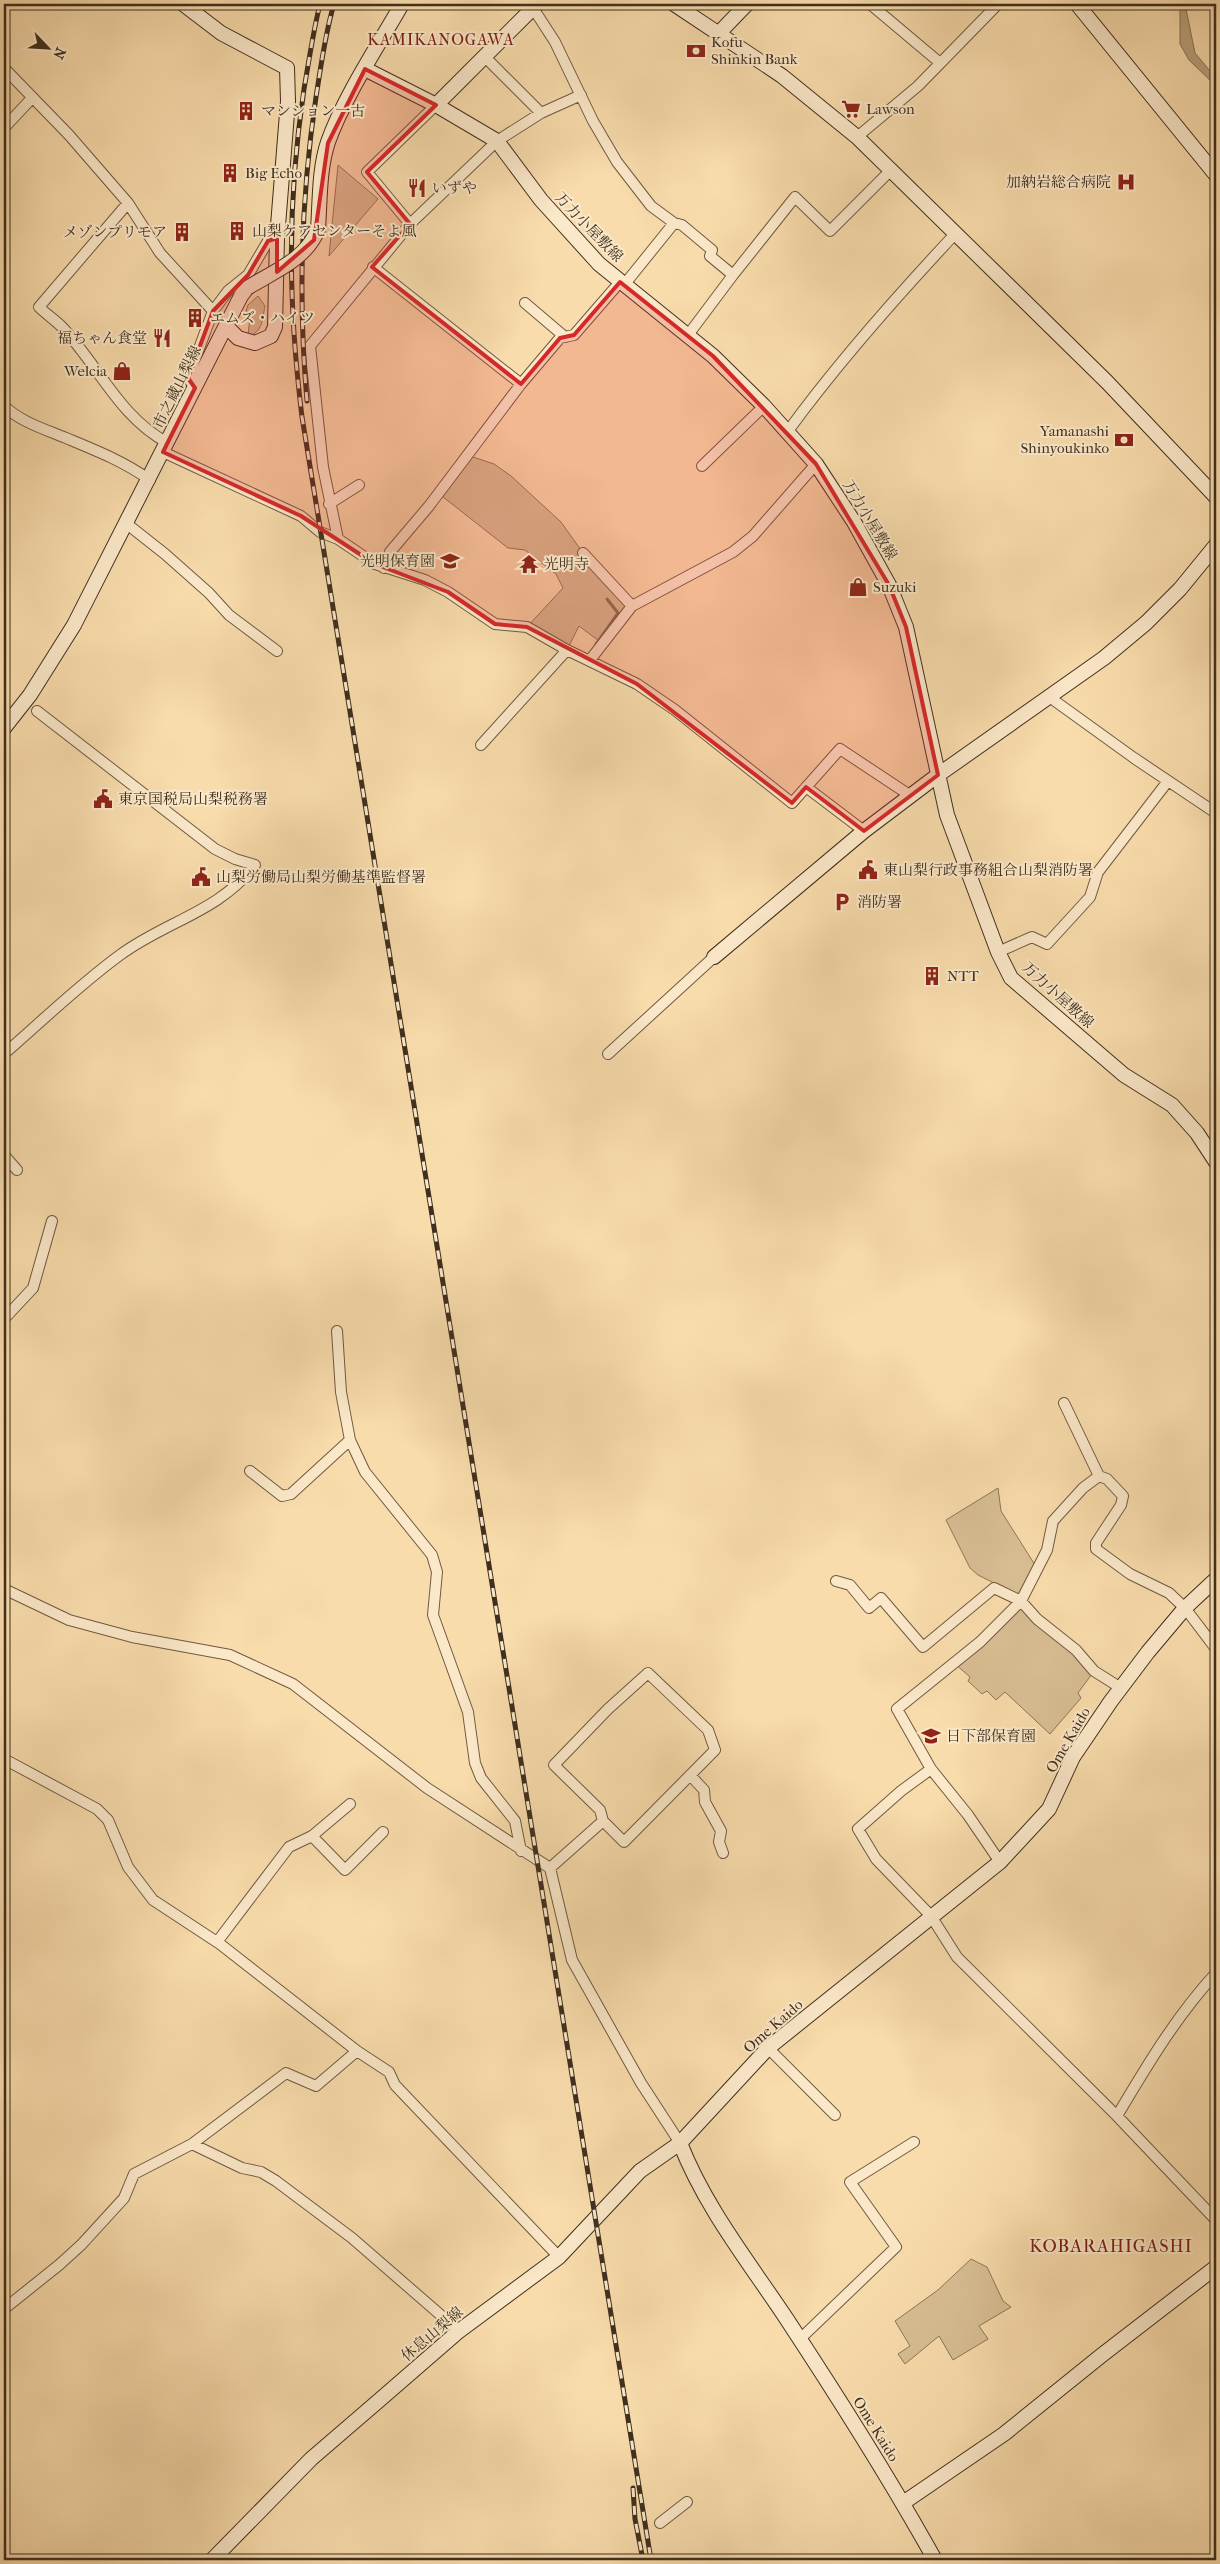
<svg xmlns="http://www.w3.org/2000/svg" width="1220" height="2564" font-family="'IM FELL French Canon','Noto Serif JP',serif">
<rect width="100%" height="100%" fill="#f9dcac"/>
<filter id="stains"><feTurbulence type="fractalNoise" baseFrequency=".004" numOctaves="4"/><feColorMatrix values="0 0 0 0 .2 0 0 0 0 .09 0 0 0 0 .02 0 0 0 .5 -.17"/></filter>
<radialGradient id="worn" r=".72"><stop offset=".6" stop-color="#630" stop-opacity="0"/><stop offset="1" stop-color="#630" stop-opacity=".3"/></radialGradient>
<path fill="#d9bf94" stroke="#8c7759" d="M338,165L378,199L329,256Z
M258,296L265,306C262,320 263,332 248,336L250,316L246,311L248,305Z
M467,455L494,464L511,476L561,522L583,553L632,606L603,644L579,626L567,650L527,627L563,588L556,574L525,550L508,548L438,493Z
M998,1488L1001,1511L1035,1565L1018,1595L978,1575L970,1568L946,1520Z
M1016,1603L1094,1671L1078,1693L1081,1698L1050,1734L1005,1692L996,1700L987,1691L982,1694L968,1681L970,1677L954,1663Z
M971,2259L987,2267L1003,2301L1011,2307L979,2326L988,2339L953,2360L939,2336L905,2364L898,2354L910,2346L895,2321L938,2290Z"/>
<path fill="#baa17c" stroke="#897356" d="M1180,4H1185L1195,53L1216,78V86L1189,60L1180,44Z"/>
<g fill="none" stroke-linecap="round" stroke-linejoin="round">
<path stroke="#897356" stroke-width="3" d="M596,644L618,613L607,599"/>
<g stroke="#6e5a42" stroke-width="12">
<path id="street" d="M870,4L939,62
M533,8L555,42L593,121L617,162L651,206L674,223L682,225L712,250L710,256L733,275L688,335
M484,56L541,113
M4,68L69,135L128,203L160,253L213,311
M4,128L32,98
M857,137L918,86L998,4
M128,203L39,307C46,314 55,320 62,327C98,365 120,418 168,443
M410,224L367,172L436,105
M373,267L521,384
M733,275L795,197L830,231L891,170
M624,285L674,223
M525,303L565,337
M195,388L188,378L213,311L228,291L248,275L268,241L277,238
M4,406C21,422 44,429 66,438C95,450 123,461 150,480
M788,431C839,361 896,297 955,234
M163,452L301,516L320,532L338,539L375,564L425,580L448,592L495,624L527,627L567,650L637,684L675,710L792,803L840,749L911,796
M702,466L764,406
M329,504L359,485
M127,524L165,554L209,593L229,615L277,651
M338,539L323,467L310,346L410,224L497,141L541,113L581,95
M583,553L632,606
M384,568L390,552L429,506L521,384L560,338L574,335L620,282
M590,660L632,606L733,552L753,536L816,464
M1048,696L1134,758L1216,813
M481,745L567,650
M806,787L864,831
M998,952L1032,937L1047,944L1090,897L1098,872L1168,781
M4,1054C42,1021 79,985 120,955C166,921 219,912 255,865L235,859L215,849L37,711
M608,1054L714,957
M4,1155L17,1170
M4,1319L33,1288L52,1221
M337,1331L341,1392L350,1440L365,1472L432,1555L437,1572L433,1615L468,1712L475,1763L481,1778L515,1821L521,1851
M1064,1403L1099,1476L1107,1479L1123,1496L1121,1505L1096,1543V1549L1130,1574L1169,1593L1185,1608L1216,1649
M250,1471L282,1496L291,1494L350,1440
M836,1581L850,1585L869,1608L881,1598L923,1647L994,1588L1021,1601L1037,1619L1076,1650L1094,1671L1121,1688
M4,1589L69,1620L132,1637L230,1655L293,1684L427,1788L550,1868
M648,1673L708,1730L715,1750L624,1842L603,1821L600,1810L554,1765L608,1709Z
M4,1759L97,1809L108,1820L128,1867L153,1900L220,1944L357,2051L389,2072L395,2085L559,2257
M931,1769L901,1791L858,1829L876,1859L931,1916L957,1957L1117,2116L1216,2220
M690,1775L704,1790L705,1802L721,1831L719,1842L723,1853
M312,1836L345,1870L383,1832
M1000,1862L968,1815L931,1769L897,1709L980,1642L1021,1601L1047,1550L1053,1521L1083,1488L1099,1476
M550,1868L572,1960L641,2083L680,2143
M550,1868L603,1821
M217,1942L289,1847L312,1836L350,1804
M768,2048L835,2115
M1117,2116C1146,2067 1177,2015 1216,1973
M192,2144L242,2168L261,2172L276,2181L352,2238L459,2331
M4,2309L59,2265L81,2245L124,2198L134,2174L192,2144L286,2073L316,2086L357,2051
M799,2340L896,2247L850,2182L914,2142
M660,2523L687,2502"/>
</g>
<g stroke="#3f2f1e" stroke-width="16">
<path id="secondary" d="M183,4L221,33L287,68L288,101L277,238L275,327L271,336L255,343L238,338L226,326
M674,4L782,76L857,137L1107,382L1216,497
M1077,4L1216,175
M719,33L747,4
M365,69L436,105L497,141L541,200L599,264L713,356L764,406L816,464L854,522L889,585L906,627L947,815L998,952L1011,978L1124,1075L1172,1105L1197,1133L1216,1162
M436,105L537,4
M318,229C320,201 319,169 328,142C344,97 378,46 402,4
M4,728L30,695L74,625L241,296L247,288
M714,957L864,831L938,775L1104,658L1146,623L1180,589L1216,545
M680,2143C705,2207 748,2261 786,2318C838,2397 889,2477 935,2560
M903,2503L1004,2434L1102,2355L1216,2267
M212,2560L311,2459L383,2397L459,2331L559,2257L640,2171L680,2143L768,2048L1000,1862L1049,1809L1073,1757L1111,1701L1148,1652L1185,1608L1216,1579"/>
</g>
<use href="#street" stroke="#fbe8c9" stroke-width="10"/>
<use href="#secondary" stroke="#fbe8c9" stroke-width="14"/>
<g stroke="#3f2f1e" stroke-width="5">
<path id="rail" d="M320,4C313,32 309,61 304,89C287,204 288,303 302,417L651,2560
M307,401C298,299 301,198 316,97C321,66 325,34 334,4
M633,2488L635,2519L643,2560"/>
</g>
<use href="#rail" stroke="#fbe8c9" stroke-width="3" stroke-dasharray="9" stroke-linecap="butt"/>
<g stroke="#3f2f1e" stroke-width="16" stroke-linecap="butt">
<path id="secondary-bridge" d="M247,288C273,272 307,259 318,229"/>
</g>
<use href="#secondary-bridge" stroke="#fbe8c9" stroke-width="14"/>
</g>
<path fill="#d62828" fill-opacity="0.2" stroke="#d62828" stroke-width="4" stroke-linejoin="round" d="M365,69L436,105L367,172L410,224L372,267L521,384L560,338L574,335L620,282L713,356L816,464L889,585L906,627L938,775L864,831L806,787L792,803L637,684L527,627L495,624L448,592L375,564L301,516L163,452L195,388L188,378L213,311L248,275L268,241L277,238V272L314,240L328,143Z"/>
<defs>
<g id="bank-bare" transform="scale(1.5)"><path d="M-6-4H6V4H-6ZM0-2.3a2.3 2.3 0 1 0 0 4.6a2.3 2.3 0 1 0 0-4.6Z" fill="#8f2418" stroke="#fbe8c9" stroke-width="2.5" paint-order="stroke"/></g>
<g id="supermarket-bare" transform="scale(1.5)"><path d="M-6-5.5h2.5l.6 2H6L4.5 2H-2.5L-4.4-4H-6ZM-1.5 3.2a1.3 1.3 0 1 0 .1 0ZM3 3.2a1.3 1.3 0 1 0 .1 0Z" fill="#8f2418" stroke="#fbe8c9" stroke-width="2.5" paint-order="stroke"/></g>
<g id="building-bare" transform="scale(1.5)"><path d="M-4-6H4V6H1V3H-1V6H-4ZM-2.5-4.3h1.7v1.8h-1.7ZM.8-4.3h1.7v1.8H.8ZM-2.5-1h1.7V.8h-1.7ZM.8-1h1.7V.8H.8Z" fill="#8f2418" stroke="#fbe8c9" stroke-width="2.5" paint-order="stroke"/></g>
<g id="hospital-bare" transform="scale(1.5)"><path d="M-5-5h3v3.5h4V-5h3V5h-3V1.5h-4V5h-3Z" fill="#8f2418" stroke="#fbe8c9" stroke-width="2.5" paint-order="stroke"/></g>
<g id="restaurant-bare" transform="scale(1.5)"><path d="M-5-6h1v4h1v-4h1v4h1v-4h1v5L-1.5 .5V6h-2V.5L-5-1ZM5-6V6H3V1.5H1.5Q1.5-4 5-6Z" fill="#8f2418" stroke="#fbe8c9" stroke-width="2.5" paint-order="stroke"/></g>
<g id="shop-bare" transform="scale(1.5)"><path d="M-5-2.5h2.3a2.7 3.5 0 0 1 5.4 0H5L5.5 6h-11ZM-1.5-2.5h3a1.5 2.3 0 0 0-3 0Z" fill="#8f2418" stroke="#fbe8c9" stroke-width="2.5" paint-order="stroke"/></g>
<g id="school-bare" transform="scale(1.5)"><path d="M0-5L7-2L0 1L-7-2ZM-4 1L0 2.5L4 1V4Q0 6-4 4Z" fill="#8f2418" stroke="#fbe8c9" stroke-width="2.5" paint-order="stroke"/></g>
<g id="temple-bare" transform="scale(1.5)"><path d="M0-6L5-2H3V0L6.5 2.5H4V6H1.5V3h-3V6H-4V2.5H-6.5L-3 0V-2H-5Z" fill="#8f2418" stroke="#fbe8c9" stroke-width="2.5" paint-order="stroke"/></g>
<g id="civic-bare" transform="scale(1.5)"><path d="M-.6-6.5H3V-4.5H.6V-3L4-1V1h2V6H-6V1h2V-1L-.6-3ZM-1.2 2.5V6h2.4V2.5Z" fill="#8f2418" stroke="#fbe8c9" stroke-width="2.5" paint-order="stroke"/></g>
<g id="parking-bare" transform="scale(1.5)"><path d="M-3.5-5.5H1a3.5 3.5 0 0 1 0 7H-1V5.5H-3.5ZM-1-3.4V-.6H.8a1.4 1.4 0 0 0 0-2.8Z" fill="#8f2418" stroke="#fbe8c9" stroke-width="2.5" paint-order="stroke"/></g>
</defs>
<g fill-rule="evenodd">
<use href="#bank-bare" x="696" y="51"/>
<use href="#supermarket-bare" x="851" y="109"/>
<use href="#building-bare" x="246" y="111"/>
<use href="#building-bare" x="230" y="173"/>
<use href="#hospital-bare" x="1126" y="182"/>
<use href="#restaurant-bare" x="417" y="188"/>
<use href="#building-bare" x="237" y="231"/>
<use href="#building-bare" x="182" y="232"/>
<use href="#building-bare" x="195" y="318"/>
<use href="#restaurant-bare" x="162" y="338"/>
<use href="#shop-bare" x="122" y="371"/>
<use href="#bank-bare" x="1124" y="440"/>
<use href="#school-bare" x="450" y="561"/>
<use href="#temple-bare" x="529" y="564"/>
<use href="#shop-bare" x="858" y="587"/>
<use href="#civic-bare" x="103" y="799"/>
<use href="#civic-bare" x="868" y="870"/>
<use href="#civic-bare" x="201" y="877"/>
<use href="#parking-bare" x="842" y="902"/>
<use href="#building-bare" x="932" y="976"/>
<use href="#school-bare" x="931" y="1736"/>
</g>
<g text-anchor="middle" dominant-baseline="central" stroke-width="4" stroke-linejoin="round" paint-order="stroke">
<g font-size="15" fill="#3f2f1e" stroke="#fbe8c9" text-anchor="start">
<text x="711" y="42">Kofu<tspan x="711" dy="17">Shinkin Bank</tspan></text>
<text x="866" y="109">Lawson</text>
<text x="261" y="111">マンション一古</text>
<text x="245" y="173">Big Echo</text>
<text x="1111" y="182" text-anchor="end">加納岩総合病院</text>
<text x="432" y="188">いずや</text>
<text x="252" y="231">山梨ケアセンターそよ風</text>
<text x="167" y="232" text-anchor="end">メゾンプリモア</text>
<text x="210" y="318">エムズ・ハイツ</text>
<text x="147" y="338" text-anchor="end">福ちゃん食堂</text>
<text x="107" y="371" text-anchor="end">Welcia</text>
<text x="1109" y="431" text-anchor="end">Yamanashi<tspan x="1109" dy="17">Shinyoukinko</tspan></text>
<text x="435" y="561" text-anchor="end">光明保育園</text>
<text x="544" y="564">光明寺</text>
<text x="873" y="587">Suzuki</text>
<text x="118" y="799">東京国税局山梨税務署</text>
<text x="883" y="870">東山梨行政事務組合山梨消防署</text>
<text x="216" y="877">山梨労働局山梨労働基準監督署</text>
<text x="857" y="902">消防署</text>
<text x="947" y="976">NTT</text>
<text x="946" y="1736">日下部保育園</text>
</g>
<g font-size="15" fill="#3f2f1e" stroke="#fbe8c9">
<text transform="translate(589 227) rotate(46)">万力小屋敷線</text>
<text transform="translate(177 387) rotate(-64)">市之蔵山梨線</text>
<text transform="translate(870 520) rotate(59)">万力小屋敷線</text>
<text transform="translate(1058 995) rotate(42)">万力小屋敷線</text>
<text transform="translate(1068 1740) rotate(-60)">Ome Kaido</text>
<text transform="translate(773 2026) rotate(-41)">Ome Kaido</text>
<text transform="translate(432 2334) rotate(-40)">休息山梨線</text>
<text transform="translate(876 2429) rotate(58)">Ome Kaido</text>
</g>
<g font-size="16" letter-spacing="1" fill="#7a1f14" stroke="#fbe8c9">
<text x="441" y="39">KAMIKANOGAWA</text>
</g>
<g font-size="18" letter-spacing="1" fill="#7a1f14" stroke="#fbe8c9">
<text x="1111" y="2246">KOBARAHIGASHI</text>
</g>
</g>
<rect width="1220" height="2564" fill="none" stroke="#f9dcac" stroke-width="20"/>
<rect x="5" y="5" width="1210" height="2554" fill="none" stroke="#3f2f1e" stroke-width="2.5"/>
<rect x="10" y="10" width="1200" height="2544" fill="none" stroke="#3f2f1e"/>
<g transform="translate(48 48) rotate(115)" stroke="#fbe8c9" stroke-width="4" paint-order="stroke">
<path d="M0-4L9 19L0 12L-9 19Z" fill="#3f2f1e"/>
<text y="-8" font-size="14" font-weight="bold" text-anchor="middle" fill="#3f2f1e">N</text>
</g>
<rect width="100%" height="100%" filter="url(#stains)"/>
<rect width="100%" height="100%" fill="url(#worn)"/>
</svg>
